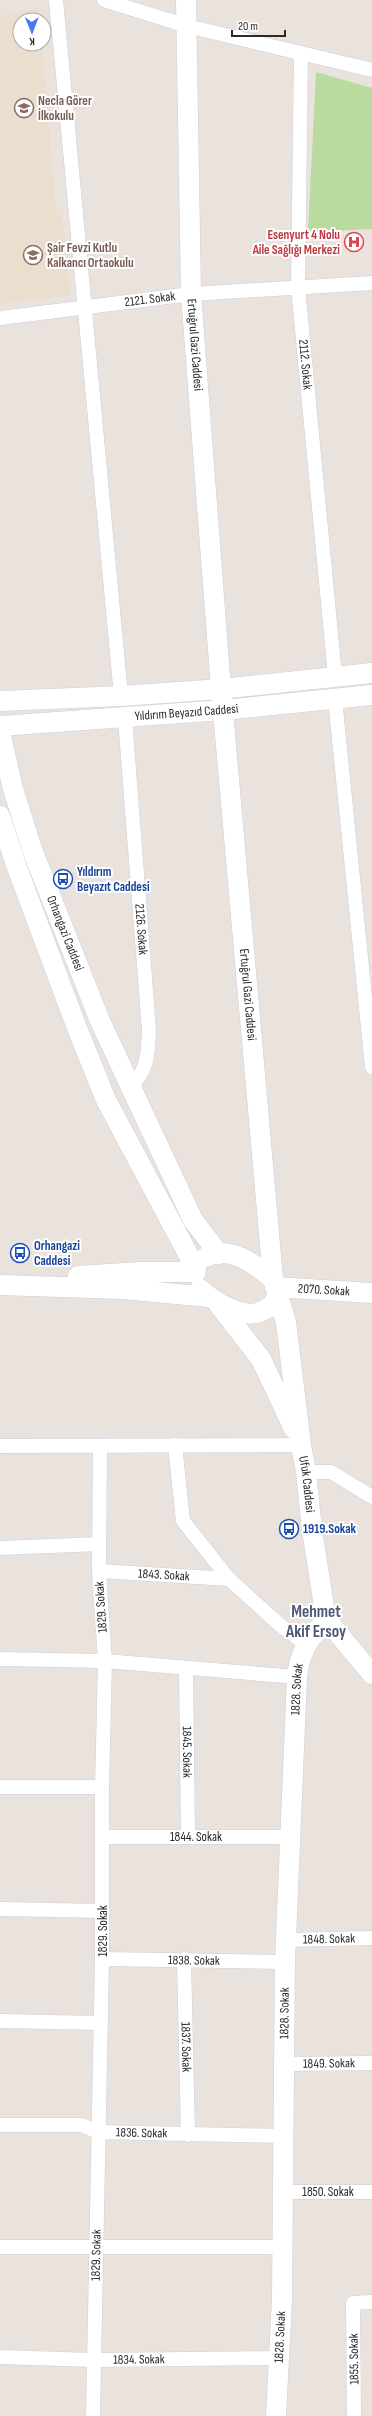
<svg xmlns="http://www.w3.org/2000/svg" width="372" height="2416" font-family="'Sofia Sans Condensed',sans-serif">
<rect width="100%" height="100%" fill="#eae3dd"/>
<path fill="#eadece" d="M38,8L40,20H20V44H42L56,214L62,215L70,295L0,304V16Z"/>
<path fill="#b9db9f" d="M316,72L372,88V229L308,232Z"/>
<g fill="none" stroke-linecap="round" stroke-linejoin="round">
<g stroke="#cbcfda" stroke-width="15">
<g id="street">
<path d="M56,0L121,696"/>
<path d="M104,0L187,26L372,70"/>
<path id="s1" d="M301,53L298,287L335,676"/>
<path id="s2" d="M0,318L191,294L372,283"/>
<path d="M335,699L372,1067"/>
<path id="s3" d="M125,718L149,1030C148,1053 148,1071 130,1087"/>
<path d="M175,1445L183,1521L229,1579L281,1626L306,1644"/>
<path d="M0,1446L301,1445"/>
<path d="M306,1472H331L372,1497"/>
<path d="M0,1548L99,1544"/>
<path id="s4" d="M99,1571L229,1579"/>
<path d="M0,1659L105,1661L297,1677"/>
<path id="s5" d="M186,1668L188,1837"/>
<path d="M0,1787H102"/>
<path id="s6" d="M103,1837H289"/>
<path d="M0,1909L103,1911"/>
<path id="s7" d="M286,1940L372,1938"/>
<path id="s8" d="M102,1959L285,1962"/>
<path id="s9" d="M184,1959L188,2135"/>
<path d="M0,2021L101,2023"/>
<path id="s10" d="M285,2064L372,2063"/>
<path id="s11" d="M0,2125H82L98,2132L284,2136"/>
<path id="s12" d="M283,2192H372"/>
<path d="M0,2247H281"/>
<path id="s13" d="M0,2357L93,2360L279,2358"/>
<path id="s14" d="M93,2416L102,1959V1787L105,1661L99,1571L100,1446"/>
<path d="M354,2416L353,2303L372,2302"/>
</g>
</g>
<g stroke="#cbcfda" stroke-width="21">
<g id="secondary">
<path id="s15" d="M186,0L191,294L221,689L273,1279L286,1322L301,1445L306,1472L312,1530L326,1619L372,1674"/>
<path d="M0,701L121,696L221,689L372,673"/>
<path id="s16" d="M0,726L223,710L372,695"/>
<path id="s17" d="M0,732L13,789L33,852L100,1021L193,1220L219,1254"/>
<path d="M0,816L16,865L77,1028L106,1100L196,1269"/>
<path d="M206,1257C229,1244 256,1265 273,1279"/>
<path d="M78,1276L141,1272H196"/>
<path d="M0,1285L123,1289L209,1297"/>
<path id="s18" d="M275,1287L372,1293"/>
<path d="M200,1289C214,1301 238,1317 257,1313C262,1312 267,1308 272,1306L277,1296"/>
<path d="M219,1305L261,1359L294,1429"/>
<path id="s19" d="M276,2416L282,2299L285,1962L297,1677C300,1650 309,1640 326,1619"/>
</g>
</g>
<use href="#street" stroke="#fff" stroke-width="14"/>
<use href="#secondary" stroke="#fff" stroke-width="20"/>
</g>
<defs>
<g id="school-ring" transform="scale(1)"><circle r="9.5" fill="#fff" stroke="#8d6e63" stroke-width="1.5"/><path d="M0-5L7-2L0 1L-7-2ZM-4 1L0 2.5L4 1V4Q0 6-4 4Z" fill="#8d6e63"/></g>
<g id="hospital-ring" transform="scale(1)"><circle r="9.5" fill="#fff" stroke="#e0444e" stroke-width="1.5"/><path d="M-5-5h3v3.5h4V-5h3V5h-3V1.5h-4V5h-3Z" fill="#e0444e"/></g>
<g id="bus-ring" transform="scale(1)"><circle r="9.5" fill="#fff" stroke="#1a4fb4" stroke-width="1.5"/><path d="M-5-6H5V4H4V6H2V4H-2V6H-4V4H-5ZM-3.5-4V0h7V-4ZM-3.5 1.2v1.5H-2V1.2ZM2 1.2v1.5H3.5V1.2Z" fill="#1a4fb4"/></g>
</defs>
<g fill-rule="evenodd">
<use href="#school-ring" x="24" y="108"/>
<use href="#hospital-ring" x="354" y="242"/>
<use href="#school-ring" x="33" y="255"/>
<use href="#bus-ring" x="63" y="879"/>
<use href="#bus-ring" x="20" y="1253"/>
<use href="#bus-ring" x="289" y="1529"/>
</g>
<g text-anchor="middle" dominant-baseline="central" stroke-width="4" stroke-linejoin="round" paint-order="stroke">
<g font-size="13" font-weight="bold" fill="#785e54" stroke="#fff" text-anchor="start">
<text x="38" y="101">Necla Görer<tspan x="38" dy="15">İlkokulu</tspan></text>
<text x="47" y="248">Şair Fevzi Kutlu<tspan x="47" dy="15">Kalkancı Ortaokulu</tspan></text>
</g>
<g font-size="13" font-weight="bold" fill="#be3a42" stroke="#fff" text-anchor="end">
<text x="340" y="235">Esenyurt 4 Nolu<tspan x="340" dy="15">Aile Sağlığı Merkezi</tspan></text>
</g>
<g font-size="13" fill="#2a2a2a" stroke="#fff">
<text stroke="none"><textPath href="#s2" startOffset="151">2121. Sokak</textPath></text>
<text stroke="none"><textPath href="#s15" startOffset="345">Ertuğrul Gazi Caddesi</textPath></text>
<text stroke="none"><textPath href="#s1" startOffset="312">2112. Sokak</textPath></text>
<text stroke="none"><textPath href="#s16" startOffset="187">Yıldırım Beyazıd Caddesi</textPath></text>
<text stroke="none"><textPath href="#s3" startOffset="212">2126. Sokak</textPath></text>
<text stroke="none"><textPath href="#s17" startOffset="212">Orhangazi Caddesi</textPath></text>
<text stroke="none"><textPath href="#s15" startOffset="997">Ertuğrul Gazi Caddesi</textPath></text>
<text stroke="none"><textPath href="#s18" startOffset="49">2070. Sokak</textPath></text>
<text stroke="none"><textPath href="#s15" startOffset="1491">Ufuk Caddesi</textPath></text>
<text stroke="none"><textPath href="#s4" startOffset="65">1843. Sokak</textPath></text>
<text transform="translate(101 1607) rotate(-94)">1829. Sokak</text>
<text stroke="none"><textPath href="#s19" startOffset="727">1828. Sokak</textPath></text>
<text stroke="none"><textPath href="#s5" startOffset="84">1845. Sokak</textPath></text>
<text stroke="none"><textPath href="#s6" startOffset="93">1844. Sokak</textPath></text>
<text transform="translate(103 1931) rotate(-90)">1829. Sokak</text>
<text stroke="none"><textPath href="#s7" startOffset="43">1848. Sokak</textPath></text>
<text stroke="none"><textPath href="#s8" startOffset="92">1838. Sokak</textPath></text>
<text stroke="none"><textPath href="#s19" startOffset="403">1828. Sokak</textPath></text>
<text stroke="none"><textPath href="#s9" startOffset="88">1837. Sokak</textPath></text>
<text stroke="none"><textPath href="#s10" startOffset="44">1849. Sokak</textPath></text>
<text stroke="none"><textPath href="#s11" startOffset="143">1836. Sokak</textPath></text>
<text stroke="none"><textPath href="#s12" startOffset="45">1850. Sokak</textPath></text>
<text stroke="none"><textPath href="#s14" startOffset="161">1829. Sokak</textPath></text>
<text stroke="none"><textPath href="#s19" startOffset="79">1828. Sokak</textPath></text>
<text stroke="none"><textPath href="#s13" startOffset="139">1834. Sokak</textPath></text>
<text transform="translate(354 2359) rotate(-91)">1855. Sokak</text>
</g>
<g font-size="13" font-weight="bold" fill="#164399" stroke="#fff" text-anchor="start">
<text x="77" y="872">Yıldırım<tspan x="77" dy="15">Beyazıt Caddesi</tspan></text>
<text x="34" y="1246">Orhangazi<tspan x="34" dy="15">Caddesi</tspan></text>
<text x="303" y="1529">1919.Sokak</text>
</g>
<g font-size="17" font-weight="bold" fill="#4f5975" stroke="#fff">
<text x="316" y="1612">Mehmet<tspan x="316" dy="20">Akif Ersoy</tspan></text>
</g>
</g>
<g transform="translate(32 32) rotate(179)"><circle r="19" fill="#ffffff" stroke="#aaaaaa"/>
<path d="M0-3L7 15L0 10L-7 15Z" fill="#4d78e7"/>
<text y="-6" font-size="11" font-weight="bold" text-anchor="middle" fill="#2a2a2a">K</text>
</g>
<path d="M232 30v6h53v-6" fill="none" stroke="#2a2a2a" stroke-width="2"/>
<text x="238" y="30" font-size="12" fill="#2a2a2a" stroke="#ffffff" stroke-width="3" paint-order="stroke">20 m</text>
</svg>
